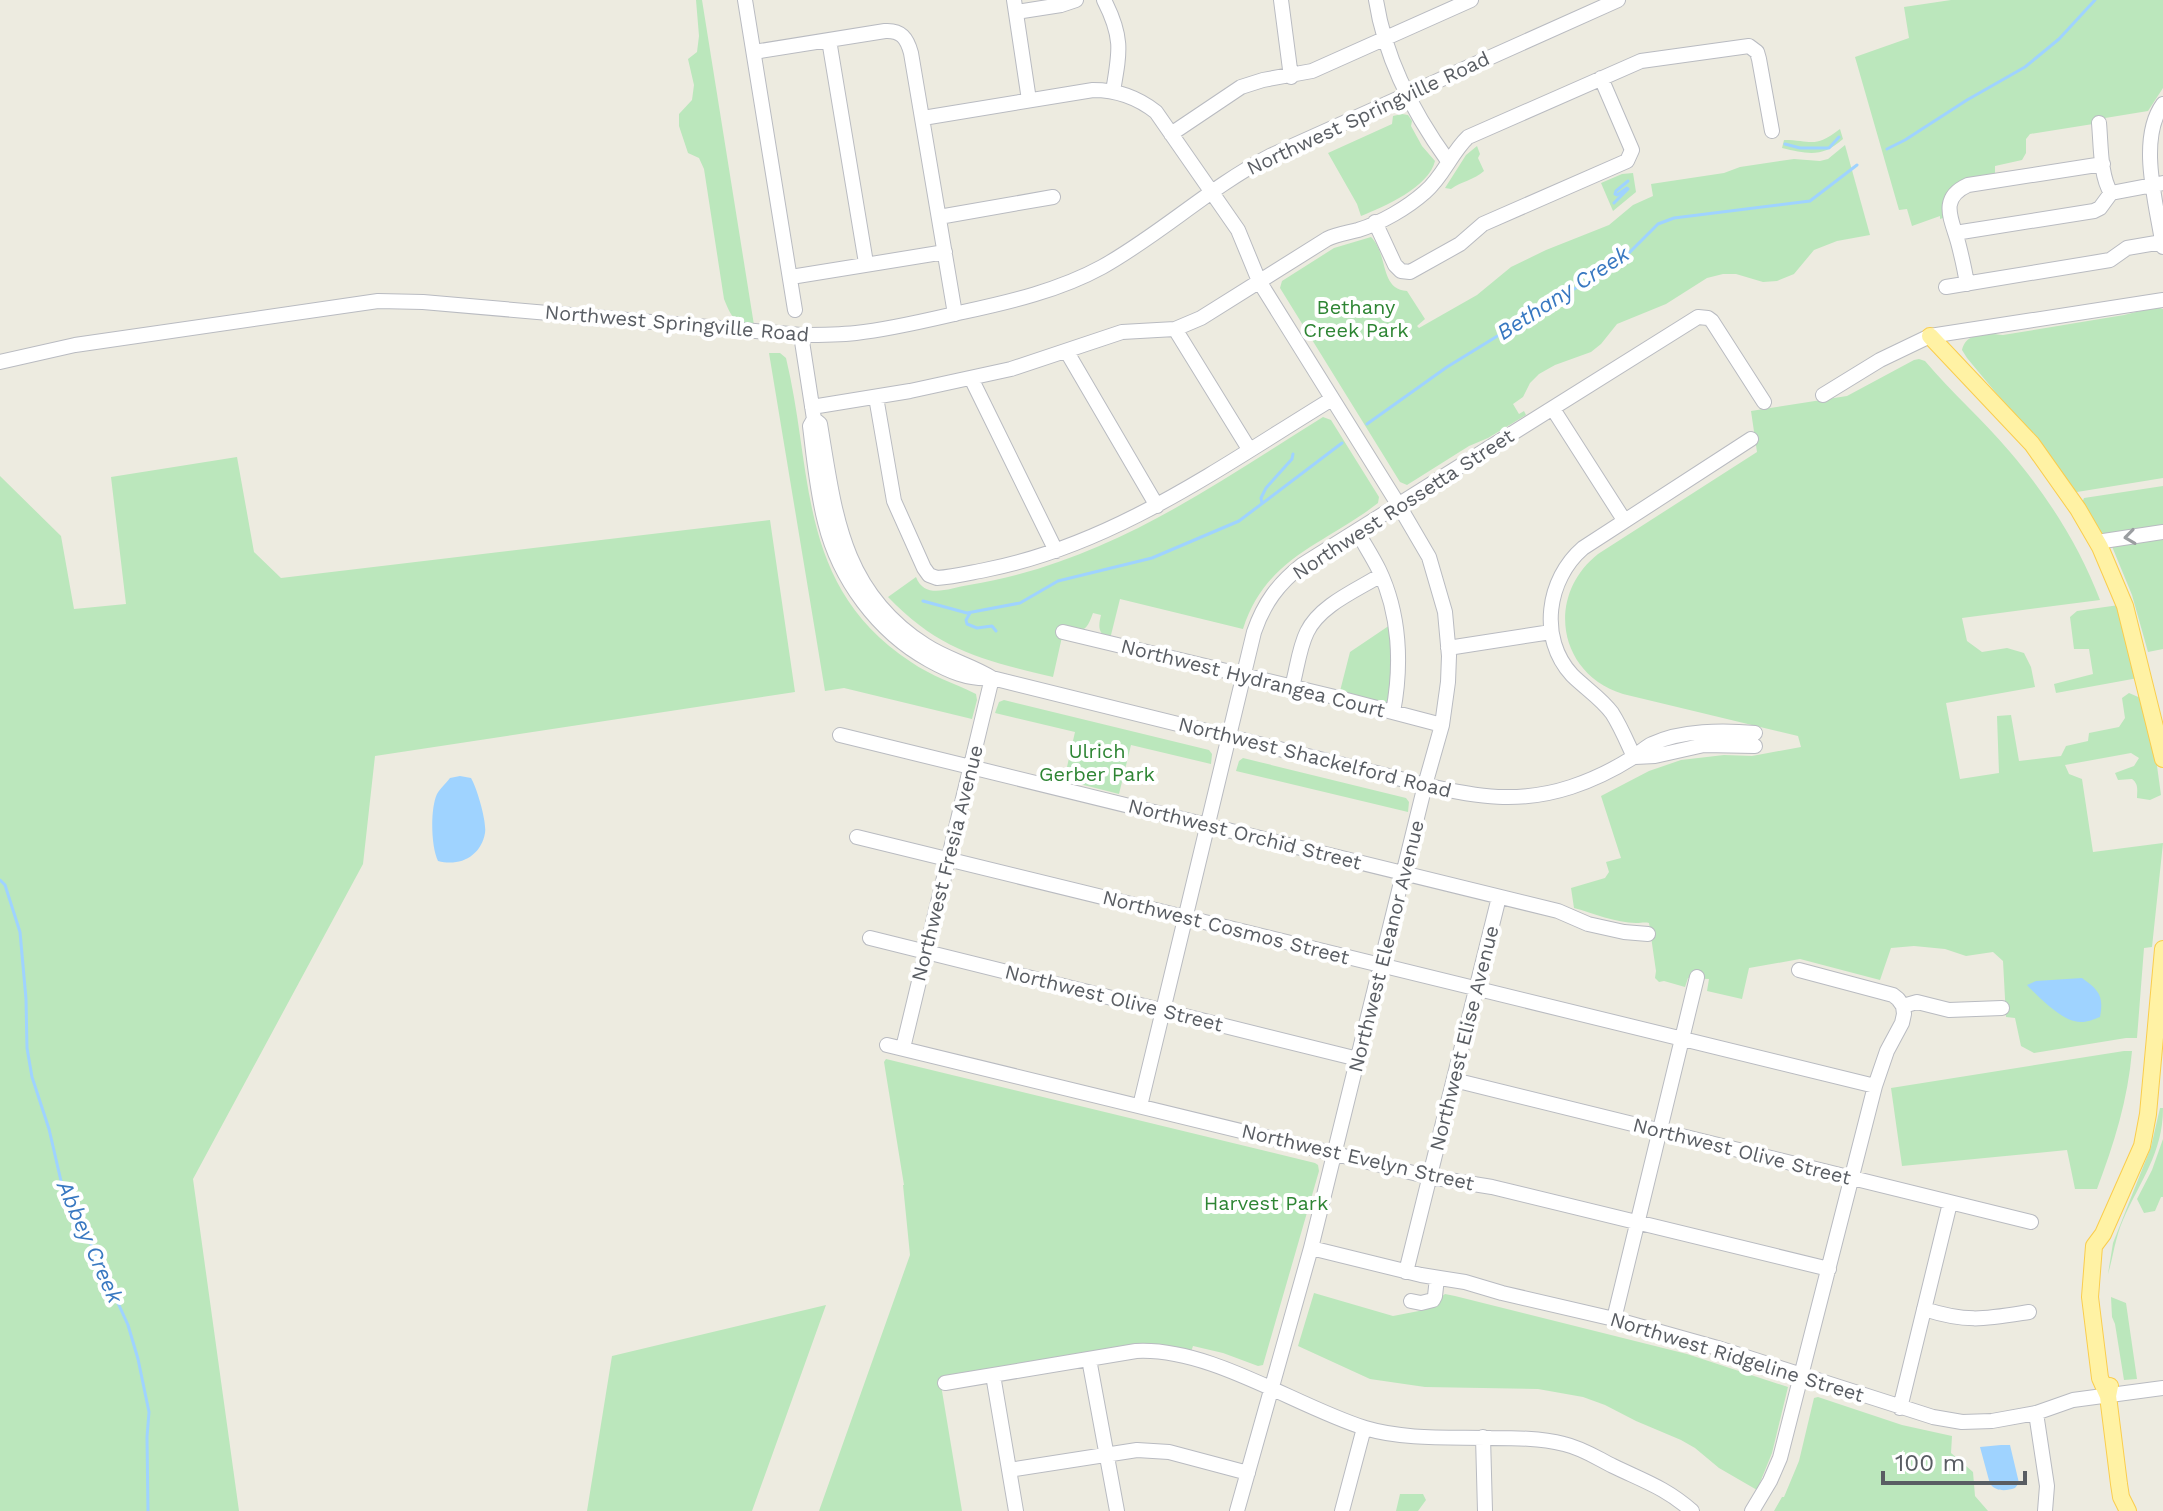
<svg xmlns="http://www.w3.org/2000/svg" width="2163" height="1511" font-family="'Work Sans',sans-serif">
<rect width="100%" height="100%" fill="#edebe0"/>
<path fill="#bbe7bc" d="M696,0H702L754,325C733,322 732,318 724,299L704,169L699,158L688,153L679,126V114L692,100L694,85L688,59L697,52L699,36Z
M1951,0H2163V88L2148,111L2093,120V124L2030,134L2026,139V153L2022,160L1995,166V176L1966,181L1943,211V218L1940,219V216L1912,226L1907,209L1899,210L1855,57L1909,38L1904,7Z
M1402,114L1408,115L1412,121L1411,126L1422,146L1435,161C1429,187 1384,207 1361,216L1357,204L1328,153L1392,124L1393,116Z
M1840,129L1843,139C1822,158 1808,154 1782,148L1784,140C1812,140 1814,149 1840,129Z
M1845,145L1870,235L1837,241L1814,250L1794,274L1777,281L1763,282L1736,274H1723L1707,278L1666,304L1617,324L1601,344L1591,352L1555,365L1539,374L1530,383L1523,397L1513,404L1519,414L1524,411L1526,415L1488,438L1469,446L1407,485L1400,482L1280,288L1282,281L1334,248L1371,237C1389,255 1379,289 1407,291L1425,319L1417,326L1419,328L1477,295L1511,267L1546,250L1609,225L1633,205L1653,196L1651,184L1724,173L1740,167L1794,159L1820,161L1828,159Z
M1477,146L1480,154L1478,158L1484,171C1474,180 1462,181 1451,189L1445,188L1466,155Z
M1633,173L1636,192L1613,211L1601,183L1622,174Z
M2156,307L2163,309V478L2077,492L2074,490L2046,453L1967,358L1962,350C1966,332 1987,333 2003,335L2124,315Z
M769,353H780L786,358C814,474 796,586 911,662C931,676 954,683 976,694L977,700L972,719L844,688L825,691Z
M1919,359L1925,361C1952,393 1983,420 2010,452C2047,495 2080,547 2100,600L1962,618L1967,641L1982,652L2007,648L2024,653L2031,667L2035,687L1946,703L1960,779L1999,773L1997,716L2011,715L2019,761L2061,756L2066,746L2088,741L2089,733L2119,727L2125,718L2122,698L2129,693L2143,699L2154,744L2161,795L2150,800L2137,798C2137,791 2139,784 2132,779L2118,780L2115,773L2134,766L2139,758L2131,753L2065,765L2069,774L2082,779L2093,852L2163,843L2152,947L2144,948L2137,1038H2126L2034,1053L2021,1046L2015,1018L2006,1017L2003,961L1993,952L1966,956L1945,949L1914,946L1891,948L1880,980L1800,959L1749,968L1742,999L1707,991L1709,979L1688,978L1685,987L1664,981L1659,982L1655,978L1656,971L1649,923C1645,922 1641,923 1636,923C1616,923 1593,913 1574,908L1571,888L1605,878L1609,872L1606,862L1621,858L1601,796L1649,771L1681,760L1724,755L1752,756L1801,747L1798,736L1623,694C1558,674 1545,596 1598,554L1757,452L1751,411L1847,396L1914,360Z
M1323,417L1331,420L1379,497L1378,503C1324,545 1266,557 1243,629L1120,599L1110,639C1098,634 1098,627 1101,615L1093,613C1086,632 1084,632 1064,628L1053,677C982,660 940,651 888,597L916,577C925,600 949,588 969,585C1107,562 1208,489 1323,417Z
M237,457L254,552L281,578L770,520L795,692L375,756L363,864L193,1179L239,1511H0V476L61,536L74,609L126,604L111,477Z
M2163,486V530L2103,537L2082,503L2084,498Z
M2163,535V649L2148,652L2132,595L2111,544Z
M2119,605L2138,678L2056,693L2054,684L2093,674L2089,649H2074L2070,617L2077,611Z
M1393,623L1396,643L1389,705L1339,695L1350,652Z
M1004,700L1209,750L1212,754L1211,764L1131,745L1119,794L1064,780L1075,732L995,713L999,702Z
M1243,758L1406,798L1409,802L1408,812L1236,771L1239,761Z
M2124,1051H2132C2128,1099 2114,1144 2097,1189H2075L2067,1150L1902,1166L1891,1088Z
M886,1059L1315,1163L1318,1165L1319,1171L1263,1365L1258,1366L1223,1353L1193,1346L1189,1358L1167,1353L941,1385L962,1511H819L910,1255L903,1185H904L884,1062Z
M2160,1108H2163C2163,1153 2140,1181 2123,1220C2115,1238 2113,1258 2108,1274L2113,1243L2151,1147Z
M2163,1139V1197H2161L2155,1211L2144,1213L2137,1199L2152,1170Z
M1314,1293L1393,1316L1424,1310L1445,1294L1455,1296L1687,1354L1788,1387L1772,1453L1757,1490L1719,1468L1695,1448L1681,1440L1636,1421L1605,1405L1583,1397L1538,1389L1425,1387L1370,1379L1298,1346Z
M2111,1297L2126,1303L2137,1379L2124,1380L2115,1324L2112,1317Z
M826,1305L752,1511H587L612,1356Z
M1818,1397L1902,1425L1952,1436L1951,1453L1973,1472L1975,1496L1988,1511H1774L1782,1497H1784L1799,1461L1814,1398Z
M1400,1494H1423L1426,1500L1418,1511H1396Z"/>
<path fill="#9fd3ff" d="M460,776L471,778C477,788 487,822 485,833C481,856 460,867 438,861C431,847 430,809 437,794C440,789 446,783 450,778Z
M2082,978C2099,990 2104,996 2100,1017C2092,1020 2084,1024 2074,1021C2060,1018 2037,996 2027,985L2036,981Z
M2001,1445H2010L2019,1483L2015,1488C2006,1491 1997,1492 1990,1484L1980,1447Z"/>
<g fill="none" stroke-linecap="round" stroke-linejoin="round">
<path stroke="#9fd3ff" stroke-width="3" d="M1785,144L1800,148H1829L1839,137
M1887,149L1905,140L1967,100L2025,67L2059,39L2095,0
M1614,203L1628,189L1627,188L1617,195L1615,194L1616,191L1628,181
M1367,424L1447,367L1623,259L1658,224L1674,218L1810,201L1857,165
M1262,503L1261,498L1266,488L1292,459L1293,454
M923,601L967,613L1020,603L1058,581L1152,558L1239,521L1342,443
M970,613L966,620L967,624L977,628L992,626L996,631
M0,880L5,885L20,932L26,999L27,1048L32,1077L49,1129L64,1194L92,1246L128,1325L138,1359L149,1412L147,1437L148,1511"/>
<g stroke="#b9bbc1" stroke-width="16">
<path id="minor" d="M745,0L795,310
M1014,0L1029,100
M1104,0C1123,37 1120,51 1113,91
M1281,0L1291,77
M1376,0C1385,58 1414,114 1448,161
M1016,12L1061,5L1076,0
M829,40L866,263
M754,52L885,31C901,30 907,38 911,53L955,314
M2163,104C2137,140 2157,205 2163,247
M923,118L1093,90C1117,90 1137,97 1156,112L1238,230L1259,281L1398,504L1429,557L1445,612L1449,656L1448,682L1442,725L1425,785L1311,1248L1237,1511
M2099,123C2101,144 2100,176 2111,193
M1171,134L1241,87L1263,80L1312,71L1471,0
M939,217L1053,197
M1375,222L1395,265L1401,271L1410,272L1460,244L1483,224L1627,161L1632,150L1601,78
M1955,233L2094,211L2100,208L2111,193L2163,183
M791,277L945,252
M1967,284C1965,271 1962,258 1959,246C1953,221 1937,199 1968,185L2103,164
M1946,287L2110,260L2127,248L2162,242
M1175,329L1249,449
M801,335L814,419L810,426C814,458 817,491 825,522C839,579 878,632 929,660C949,671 968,680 992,678
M1067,352L1157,506
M0,362L75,345L378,301L423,302L801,335C819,335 837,335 856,333C892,329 928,320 963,312C1010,302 1060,290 1102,267C1161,234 1210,187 1270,156L1618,0
M971,378L1056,551
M1823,395L1880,360L1930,336L2163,300
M876,397L894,501L924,568L929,575L937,578C953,577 969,573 985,570C1114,545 1222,466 1332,399
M812,407L910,391L1011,369L1122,332L1175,329L1201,318L1327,239C1337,234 1347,233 1358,230C1381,223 1407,208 1425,192C1443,177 1451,153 1468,137L1641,61L1749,46L1757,52L1759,59L1772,131
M1553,409L1624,520
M814,419L820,424C835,513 841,591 925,645C946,659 971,665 992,678L1425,785C1477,797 1519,804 1571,787C1592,780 1613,770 1632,758C1639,754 1645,747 1652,744C1681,730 1724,730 1755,733
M1357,531C1364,544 1372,556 1379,570C1400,614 1402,665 1393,712
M2097,542L2163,532
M1063,632L1339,698L1442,725
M1448,648L1551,632
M1292,687C1297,669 1299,648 1307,632C1320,605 1357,590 1381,575
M840,735L1558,911L1588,924L1624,932L1648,934
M1634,757C1627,742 1621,727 1612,713C1601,698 1585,688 1572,675C1538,638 1547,579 1583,548L1751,439
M1635,757L1655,756L1704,745L1755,746
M857,837L1875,1086
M870,938L1358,1059
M1799,970L1893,995L1898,999L1903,1006
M1903,1006L1917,1002L1949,1010L2002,1008
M887,1045L1430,1177L1492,1187L1829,1269
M903,1048L992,678
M1454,1080L2031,1222
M1140,1106L1254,632C1264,603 1278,584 1302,565L1698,317L1708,318L1712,321L1764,402
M1311,1248L1421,1275L1465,1282L1502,1293L1614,1319L1721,1349L1933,1417L1962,1422L1992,1421L2036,1413L2073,1400L2163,1388
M1406,1272L1499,897
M1411,1301L1421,1303L1433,1300L1435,1296L1437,1278
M1924,1309C1968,1323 1985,1319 2029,1312
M1614,1319L1697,977
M1089,1359L1117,1511
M993,1375L1016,1511
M945,1383L1136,1351C1210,1347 1295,1406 1365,1428C1405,1440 1450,1437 1491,1438C1515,1438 1540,1438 1564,1444C1582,1448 1597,1458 1613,1466C1644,1481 1666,1488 1692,1511
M1900,1408L1950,1203
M2036,1413L2047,1486L2045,1511
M1483,1437L1485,1511
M1009,1470L1137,1450L1169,1452L1248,1473
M1342,1511L1364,1428
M1752,1511L1770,1481L1780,1458L1875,1086L1887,1051L1902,1023L1904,1014L1903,1006"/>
</g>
<g stroke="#facd4d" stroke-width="18">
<path id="major" d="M1930,336L2032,444L2078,509L2100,547L2125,606L2163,759
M2110,1386L2108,1396L2119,1484L2121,1497L2128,1511
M2108,1396L2100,1378L2090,1297L2094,1246L2103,1234L2142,1146L2148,1114L2163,949"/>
</g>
<use href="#minor" stroke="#fff" stroke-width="14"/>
<use href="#major" stroke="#fff2a4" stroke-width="16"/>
</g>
<defs><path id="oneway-chevron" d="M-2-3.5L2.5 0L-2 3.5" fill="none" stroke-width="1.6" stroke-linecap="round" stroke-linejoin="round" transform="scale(2)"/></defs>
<use stroke="#9b9ea1" href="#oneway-chevron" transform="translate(2130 537) rotate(172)"/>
<g text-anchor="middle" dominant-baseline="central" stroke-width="8" stroke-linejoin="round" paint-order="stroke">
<g font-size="20" fill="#595d63" stroke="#fff">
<text transform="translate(1368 113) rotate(-25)">Northwest Springville Road</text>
<text transform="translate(677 323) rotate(5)">Northwest Springville Road</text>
<text transform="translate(1403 504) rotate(-33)">Northwest Rossetta Street</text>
<text transform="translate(1253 678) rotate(14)">Northwest Hydrangea Court</text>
<text transform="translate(1315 757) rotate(14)">Northwest Shackelford Road</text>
<text transform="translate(1245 834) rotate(14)">Northwest Orchid Street</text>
<text transform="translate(947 863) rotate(-76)">Northwest Fresia Avenue</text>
<text transform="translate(1226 927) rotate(14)">Northwest Cosmos Street</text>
<text transform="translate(1386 946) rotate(-76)">Northwest Eleanor Avenue</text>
<text transform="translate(1114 998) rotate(14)">Northwest Olive Street</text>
<text transform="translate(1464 1038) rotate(-76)">Northwest Elise Avenue</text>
<text transform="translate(1742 1151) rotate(14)">Northwest Olive Street</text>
<text transform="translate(1358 1157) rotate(13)">Northwest Evelyn Street</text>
<text transform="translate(1737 1357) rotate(17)">Northwest Ridgeline Street</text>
</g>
<g font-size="20" fill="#2e8534" stroke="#fff">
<text x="1356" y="307">Bethany<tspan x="1356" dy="23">Creek Park</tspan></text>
<text x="1097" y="751">Ulrich<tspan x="1097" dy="23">Gerber Park</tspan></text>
<text x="1266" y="1203">Harvest Park</text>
</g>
<g font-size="22" font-style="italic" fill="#3878c1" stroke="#fff">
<text transform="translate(1563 293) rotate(-33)">Bethany Creek</text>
<text transform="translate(90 1242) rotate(66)">Abbey Creek</text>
</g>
</g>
<path d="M1883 1471v12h142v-12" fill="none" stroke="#595d63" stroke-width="4"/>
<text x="1895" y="1471" font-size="24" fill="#595d63" stroke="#ffffff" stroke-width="6" paint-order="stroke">100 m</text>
</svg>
